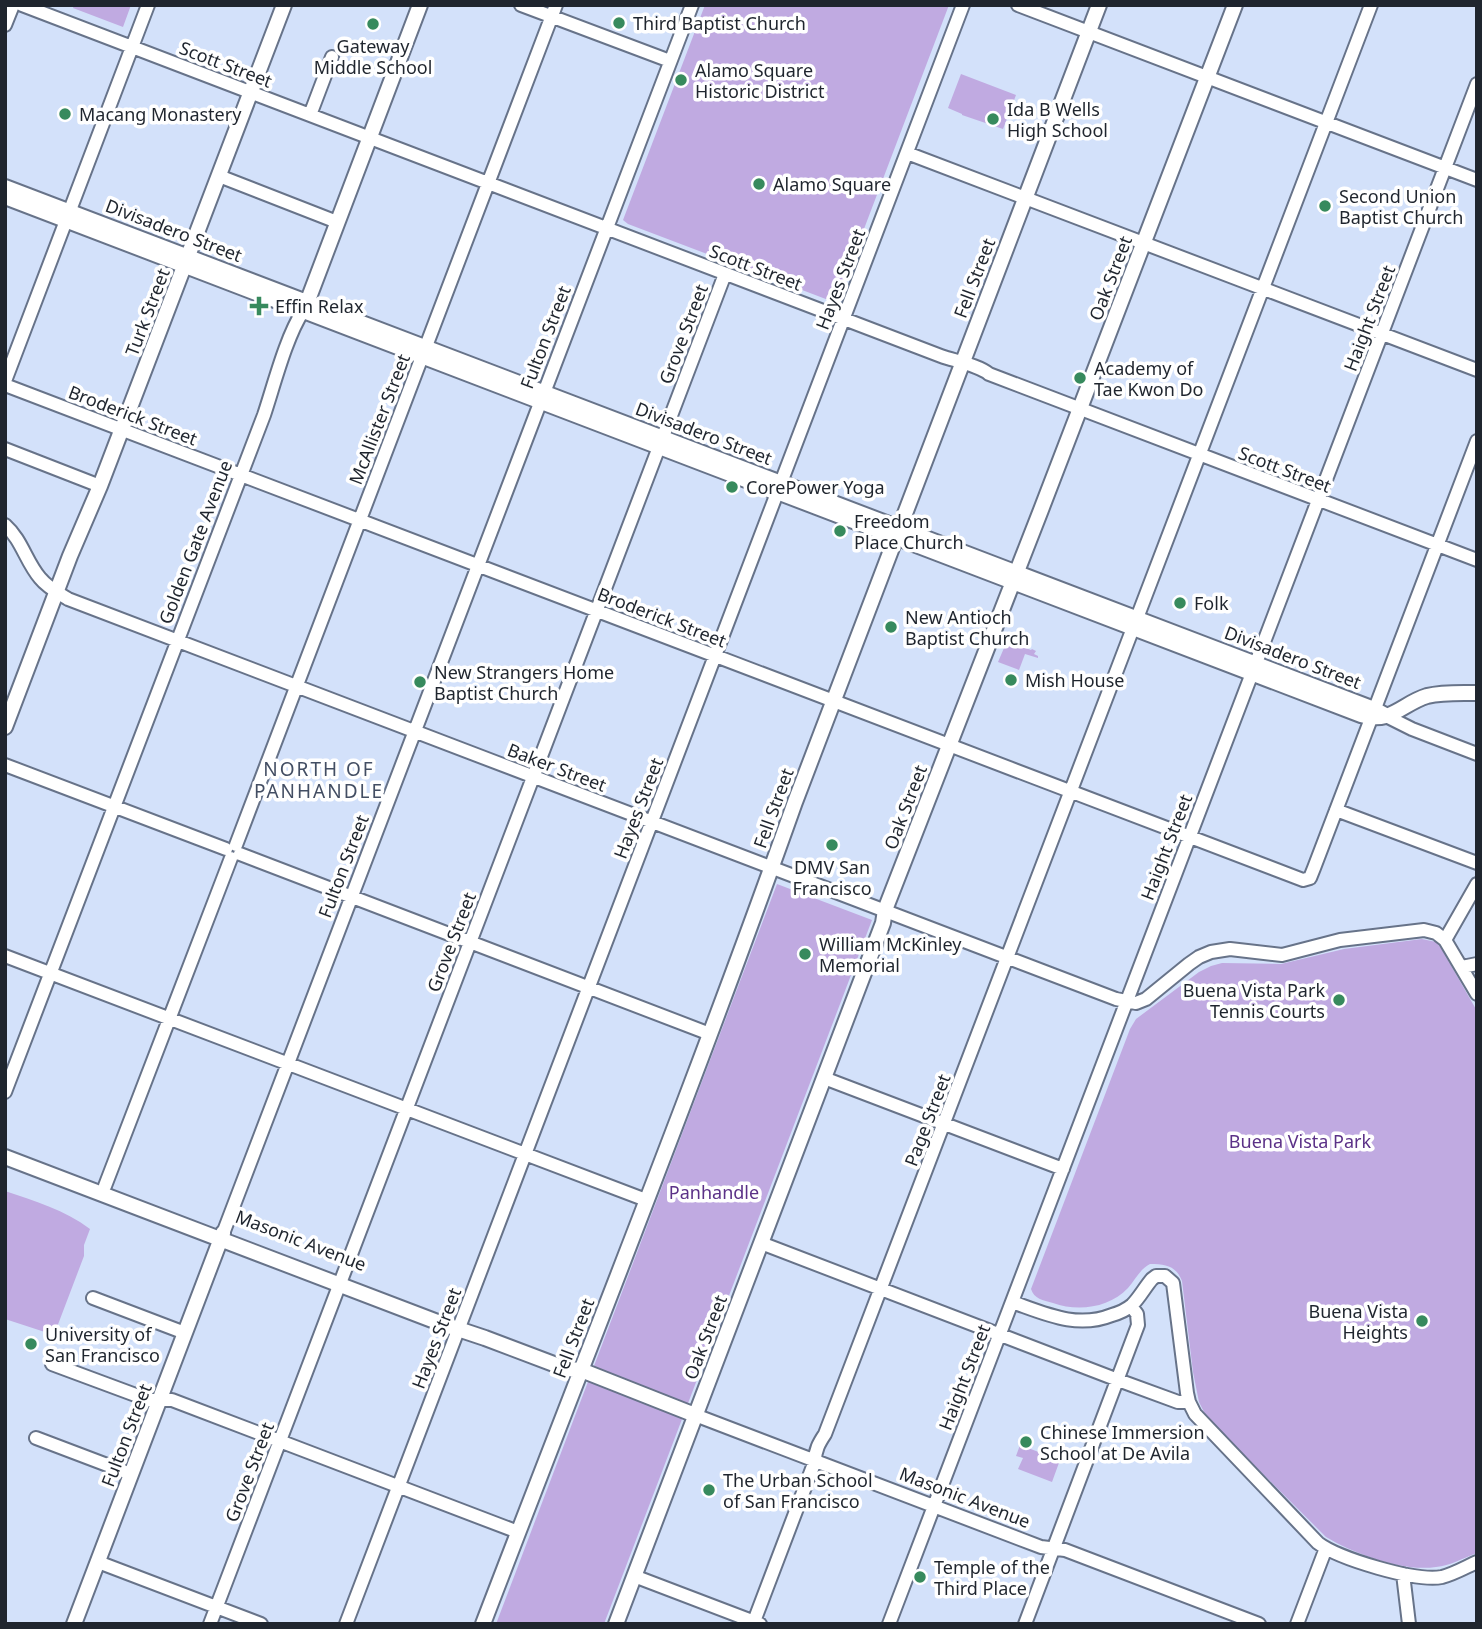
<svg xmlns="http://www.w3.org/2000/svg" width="1482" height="1629" font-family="'Noto Sans',sans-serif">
<rect width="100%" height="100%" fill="#d3e1fa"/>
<path fill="#c0aae1" d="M74,5H131L123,27L73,8Z
M705,5H949L837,300L831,301L628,224L623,220Z
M961,74L1016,95L1003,129L962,115V114L948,108Z
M1007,641L1031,650L1032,649L1036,651L1034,654L1038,656V658L1025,654L1019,670L998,662Z
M777,884L872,920L604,1624H496Z
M1422,939L1436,942L1441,948L1477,1011V1553C1463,1558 1450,1566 1436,1567C1402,1572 1355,1554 1326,1537L1214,1425L1205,1414L1199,1402L1193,1372L1182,1281C1176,1266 1166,1264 1150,1264C1139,1270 1136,1279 1128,1288C1109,1308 1078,1312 1053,1303C1043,1300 1034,1299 1031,1289L1130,1029L1136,1019L1199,972L1211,966L1222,963L1281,964L1344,949Z
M5,1191C35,1201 65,1210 90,1229L84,1245V1256L54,1335L5,1319Z
M1020,1445L1060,1460L1052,1482L1018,1469L1023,1458L1016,1456Z"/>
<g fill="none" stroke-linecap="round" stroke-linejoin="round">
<g stroke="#677389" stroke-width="16">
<path id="minor" d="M22,5L941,356C955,361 978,365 989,374L1477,560
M521,5L670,61
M1018,5L1477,180
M5,25L13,5
M310,115L332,57
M907,153L1477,370
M219,176L337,222
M5,381L148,5
M5,385L1303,880L1310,878L1314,868L1477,441
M5,449L100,486
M5,525C22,540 26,562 40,578C47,587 58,593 68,599L1116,999L1136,1003L1146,999L1189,964L1199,957L1211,952L1230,949L1282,955L1340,940L1424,930L1436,933L1445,940L1477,994
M1137,618L1371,5
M1388,717L1412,729L1477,754
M5,765L226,849
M1336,810L1477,863
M236,845L556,5
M240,854L710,1034
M1445,940L1477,884
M5,956L646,1200
M1462,967L1477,964
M824,1078L1063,1169
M5,1092L264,415C274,385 286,337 303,311
M105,1186L231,858
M224,1231L692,5
M761,1243L1118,1380L1178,1402H1189
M93,1298L185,1333
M1012,1302C1046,1314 1077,1329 1112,1315C1119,1313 1126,1310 1132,1305C1140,1297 1145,1287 1152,1279L1156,1276H1165L1173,1283L1187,1393L1189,1402L1195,1414L1318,1543C1339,1559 1416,1582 1442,1577C1454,1574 1466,1567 1477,1562
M52,1364L149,1400H172L518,1532
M695,1415L1041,1547L1065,1550L1259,1624
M36,1438L131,1474
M98,1562L261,1624
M1403,1574L1409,1624
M634,1576L760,1624
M210,1624L725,274
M346,1624L963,5
M753,1624L815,1461C815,1450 819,1443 825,1434L1133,628
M889,1624L1477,84
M1025,1624L1138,1325L1137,1314L1131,1306
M1297,1624L1326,1548"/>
</g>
<g stroke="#677389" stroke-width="18">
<path id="major" d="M5,187L1374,709L1387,716
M5,197L1361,715C1392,724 1401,704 1427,696C1443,692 1460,693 1477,693
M305,308L420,5
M5,727L70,556L100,486L284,5
M5,1157L440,1323L485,1338L567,1369L581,1370L695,1415
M74,1624L223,1233
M483,1624C588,1350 697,1078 795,802L1099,5
M616,1624L883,923L885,910C1003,609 1120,307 1235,5"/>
</g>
<use href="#minor" stroke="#fff" stroke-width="12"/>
<use href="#major" stroke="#fff" stroke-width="14"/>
</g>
<g fill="#378a5d" stroke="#fff" stroke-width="2.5">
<circle cx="619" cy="23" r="7"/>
<circle cx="373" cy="24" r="7"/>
<circle cx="681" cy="80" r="7"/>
<circle cx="65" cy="114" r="7"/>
<circle cx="993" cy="119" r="7"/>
<circle cx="759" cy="184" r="7"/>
<circle cx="1325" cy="206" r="7"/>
<path d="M255.5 295.5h7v7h7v7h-7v7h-7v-7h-7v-7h7z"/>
<circle cx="1080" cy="378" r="7"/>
<circle cx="732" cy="487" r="7"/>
<circle cx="840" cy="531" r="7"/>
<circle cx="1180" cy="603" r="7"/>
<circle cx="891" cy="627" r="7"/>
<circle cx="1011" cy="680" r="7"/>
<circle cx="420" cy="682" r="7"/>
<circle cx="832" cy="845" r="7"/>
<circle cx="805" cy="954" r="7"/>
<circle cx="1339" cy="1000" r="7"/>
<circle cx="1422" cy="1321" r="7"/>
<circle cx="31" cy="1344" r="7"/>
<circle cx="1026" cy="1442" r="7"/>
<circle cx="709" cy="1490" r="7"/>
<circle cx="920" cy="1577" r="7"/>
</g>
<g text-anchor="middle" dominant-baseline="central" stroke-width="7" stroke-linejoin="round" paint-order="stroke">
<g font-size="18" fill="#1f252e" stroke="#fff" text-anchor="start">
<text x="633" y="23">Third Baptist Church</text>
<text x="373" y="46" text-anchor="middle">Gateway<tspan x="373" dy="21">Middle School</tspan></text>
<text x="695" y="70">Alamo Square<tspan x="695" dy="21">Historic District</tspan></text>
<text x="1007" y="109">Ida B Wells<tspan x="1007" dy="21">High School</tspan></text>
<text x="79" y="114">Macang Monastery</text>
<text x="773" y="184">Alamo Square</text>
<text x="1339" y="196">Second Union<tspan x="1339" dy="21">Baptist Church</tspan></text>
<text x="275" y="306">Effin Relax</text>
<text x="1094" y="368">Academy of<tspan x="1094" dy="21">Tae Kwon Do</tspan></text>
<text x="746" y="487">CorePower Yoga</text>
<text x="854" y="521">Freedom<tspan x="854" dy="21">Place Church</tspan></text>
<text x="1194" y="603">Folk</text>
<text x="905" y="617">New Antioch<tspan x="905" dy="21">Baptist Church</tspan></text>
<text x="434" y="672">New Strangers Home<tspan x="434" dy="21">Baptist Church</tspan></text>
<text x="1025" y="680">Mish House</text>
<text x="832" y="867" text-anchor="middle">DMV San<tspan x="832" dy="21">Francisco</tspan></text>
<text x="819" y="944">William McKinley<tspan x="819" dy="21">Memorial</tspan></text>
<text x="1325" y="990" text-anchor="end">Buena Vista Park<tspan x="1325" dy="21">Tennis Courts</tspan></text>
<text x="1408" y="1311" text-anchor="end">Buena Vista<tspan x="1408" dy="21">Heights</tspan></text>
<text x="45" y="1334">University of<tspan x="45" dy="21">San Francisco</tspan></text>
<text x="1040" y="1432">Chinese Immersion<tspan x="1040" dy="21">School at De Avila</tspan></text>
<text x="723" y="1480">The Urban School<tspan x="723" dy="21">of San Francisco</tspan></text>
<text x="934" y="1567">Temple of the<tspan x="934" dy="21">Third Place</tspan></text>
</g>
<g font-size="18" fill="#1f252e" stroke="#fff">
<text transform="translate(226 64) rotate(21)">Scott Street</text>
<text transform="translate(174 230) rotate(21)">Divisadero Street</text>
<text transform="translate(756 267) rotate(21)">Scott Street</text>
<text transform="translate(974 278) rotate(-69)">Fell Street</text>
<text transform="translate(1110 278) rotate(-69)">Oak Street</text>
<text transform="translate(840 279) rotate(-69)">Hayes Street</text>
<text transform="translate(147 312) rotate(-69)">Turk Street</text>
<text transform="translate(1369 318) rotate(-69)">Haight Street</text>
<text transform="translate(683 334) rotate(-69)">Grove Street</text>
<text transform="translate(545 337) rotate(-69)">Fulton Street</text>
<text transform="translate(133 415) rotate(21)">Broderick Street</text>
<text transform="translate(379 419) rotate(-69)">McAllister Street</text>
<text transform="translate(704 433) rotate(21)">Divisadero Street</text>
<text transform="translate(1285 469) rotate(21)">Scott Street</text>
<text transform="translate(195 542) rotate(-69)">Golden Gate Avenue</text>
<text transform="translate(662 617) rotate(21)">Broderick Street</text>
<text transform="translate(1293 657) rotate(21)">Divisadero Street</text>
<text transform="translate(557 767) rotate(21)">Baker Street</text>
<text transform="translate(905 807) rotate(-69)">Oak Street</text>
<text transform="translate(638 808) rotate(-69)">Hayes Street</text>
<text transform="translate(773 808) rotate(-70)">Fell Street</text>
<text transform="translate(1166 847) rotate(-69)">Haight Street</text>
<text transform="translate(343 866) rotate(-69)">Fulton Street</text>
<text transform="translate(451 942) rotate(-69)">Grove Street</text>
<text transform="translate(927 1120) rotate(-69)">Page Street</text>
<text transform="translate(301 1240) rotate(21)">Masonic Avenue</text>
<text transform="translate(705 1337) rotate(-69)">Oak Street</text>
<text transform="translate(436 1338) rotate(-69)">Hayes Street</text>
<text transform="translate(573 1338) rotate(-69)">Fell Street</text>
<text transform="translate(964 1377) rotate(-69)">Haight Street</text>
<text transform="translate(126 1435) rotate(-69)">Fulton Street</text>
<text transform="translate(249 1472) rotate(-69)">Grove Street</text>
<text transform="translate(965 1497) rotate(21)">Masonic Avenue</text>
</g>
<g font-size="18" fill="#5b3187" stroke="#fff">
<text x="1300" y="1141">Buena Vista Park</text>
<text x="714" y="1192">Panhandle</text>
</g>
<g font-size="19" letter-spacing="2" fill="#434e63" stroke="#fff">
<text x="319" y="769">NORTH OF<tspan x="319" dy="22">PANHANDLE</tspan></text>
</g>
</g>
<rect width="1482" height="1629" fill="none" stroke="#1f252e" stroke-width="14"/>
</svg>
